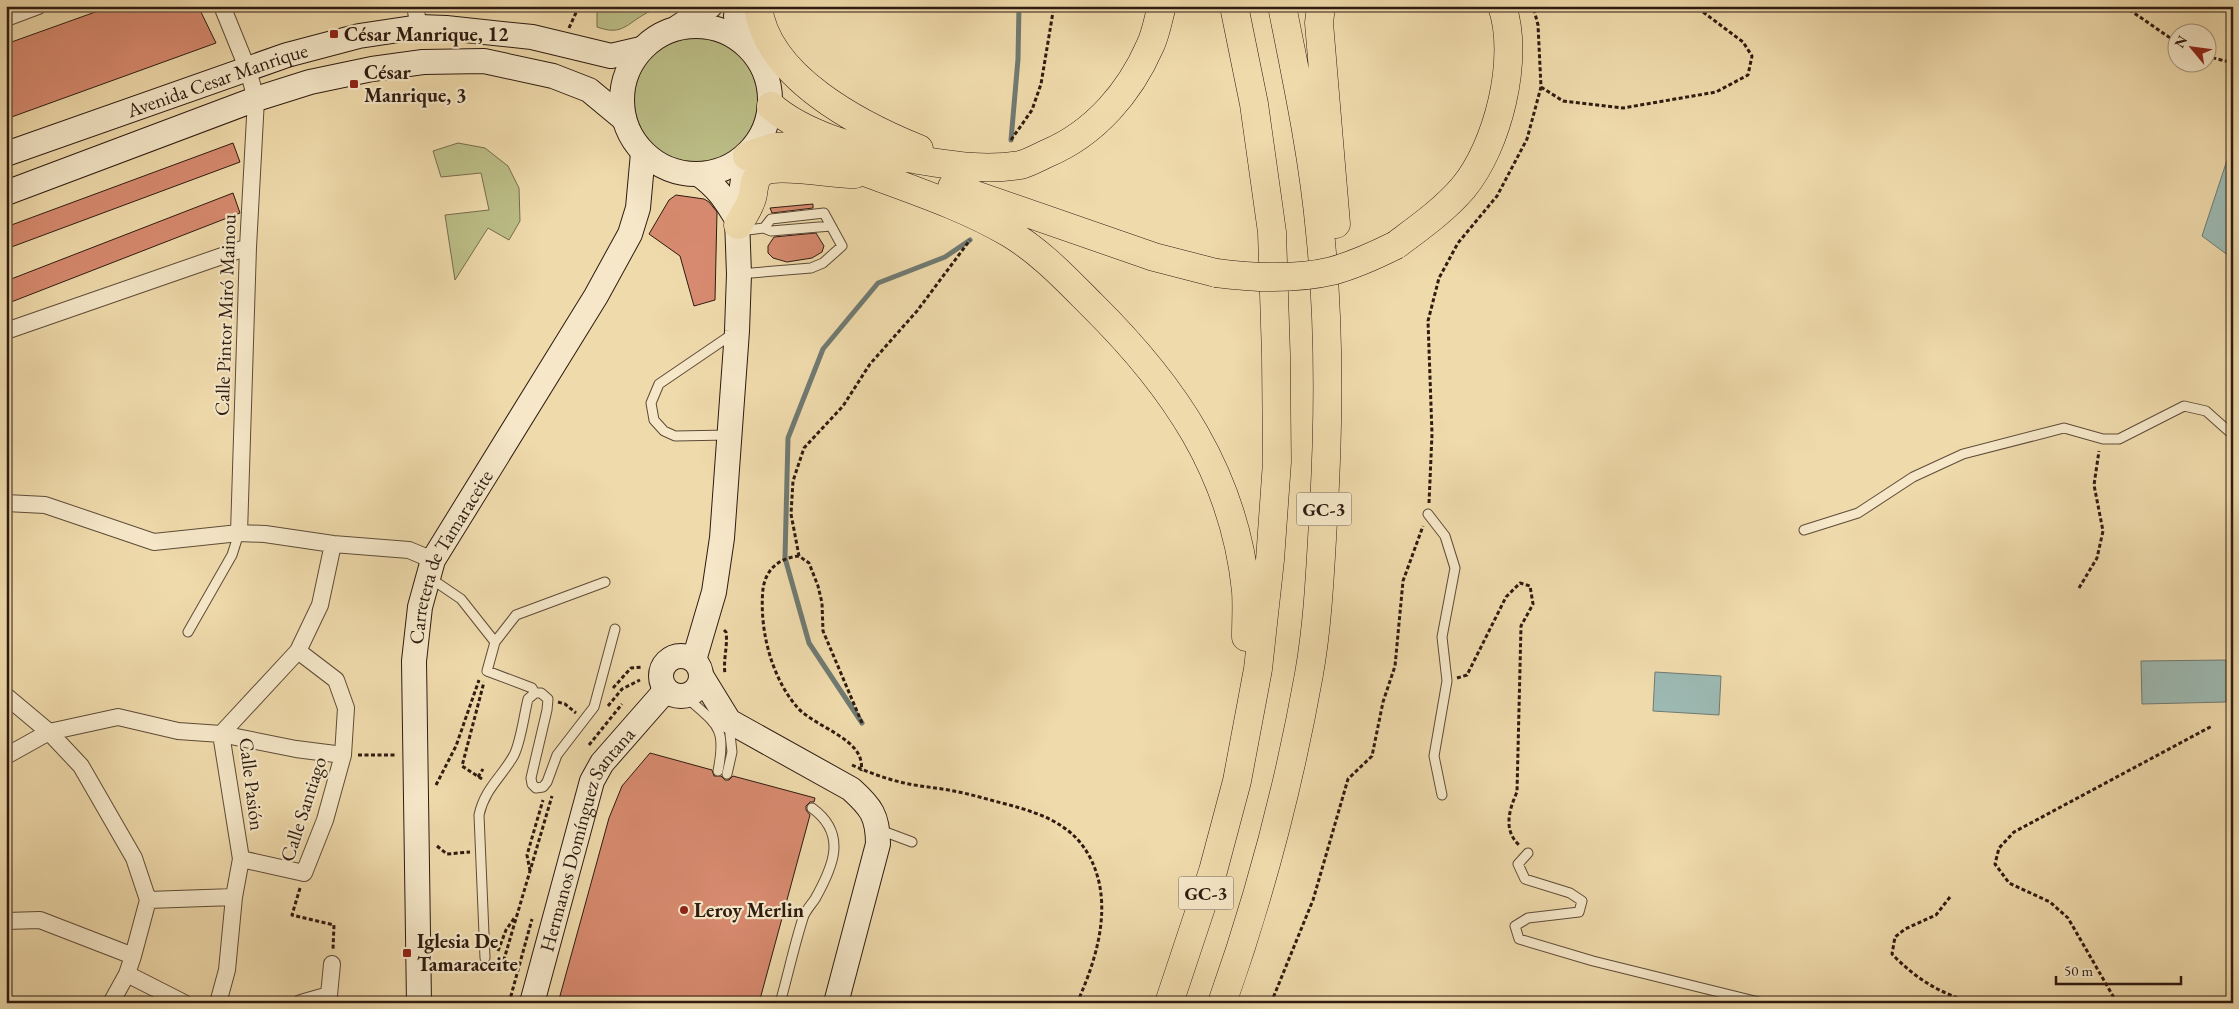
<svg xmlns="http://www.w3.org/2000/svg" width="2239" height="1009" font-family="'EB Garamond',serif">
<rect width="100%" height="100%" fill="#efdaab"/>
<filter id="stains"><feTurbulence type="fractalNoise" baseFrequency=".004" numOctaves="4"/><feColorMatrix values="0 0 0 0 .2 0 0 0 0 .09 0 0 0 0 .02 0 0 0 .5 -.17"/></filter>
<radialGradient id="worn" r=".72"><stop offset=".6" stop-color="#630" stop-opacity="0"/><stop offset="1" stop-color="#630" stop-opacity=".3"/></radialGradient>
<path fill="#bcbe87" stroke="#756c4c" d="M632,6H664C657,9 649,11 643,15C624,27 620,35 597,27V11Z
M634 100a62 62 0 1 1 124 0a62 62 0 1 1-124 0Z
M458,143L485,148L508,166L519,188L520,221L509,240L488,228L455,280L445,215L489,210L481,173L441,177L433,151Z"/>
<path fill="#9cb9b2" stroke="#707a72" d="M2233,142V259L2202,236Z
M2226,660V702L2142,704L2141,661Z
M1655,672L1721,676L1719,715L1653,711Z"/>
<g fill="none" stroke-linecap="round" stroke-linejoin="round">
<path stroke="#707a72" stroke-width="5" d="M1011,140L1018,59L1019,6
M862,723L809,643L785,558L788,438L823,349L878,283L945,257L970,240"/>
</g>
<path fill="#d78a6f" stroke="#2e1b11" d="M112,6H198L216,43L6,119V44Z
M233,143L240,162L6,249V227Z
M233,193L240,213L6,304V281Z
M676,195L704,199L709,202L717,212L715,300L694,306L680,256L649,234L669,200Z
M813,204V208L772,213L770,208Z
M816,233L824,246L822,252L812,258L787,262L773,258L768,253V246L774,237Z
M650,753L712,770L714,776H721L725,780H729L733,776L815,798L814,802H810L806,806V810L810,815L759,1003H558L609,818L622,786Z"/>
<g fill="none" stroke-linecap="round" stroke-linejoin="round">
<g stroke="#5e4b38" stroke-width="11">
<path id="lane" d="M740,231L764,228L771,231L831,226
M739,274L811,268L823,263L842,246L824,213L771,219L764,228
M729,435L675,436L664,431L654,420L651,403L659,384L734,333
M1428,514L1445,536L1455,568L1442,637L1447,681L1434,756L1442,795
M1804,530L1858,513L1913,477L1963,454L2064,428L2103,439H2119L2184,406L2206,411L2233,435
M430,578L461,599L495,642L516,615L605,582
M188,632L232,555L239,533
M495,642L487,671L532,688L535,693
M685,696C717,725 727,726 718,771
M727,774L732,752L729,725
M880,830L912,842
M1528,853L1518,864L1525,879L1570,893L1582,901L1579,912L1528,918L1515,926L1519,939L1593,961L1763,1003
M485,958L479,815C485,788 502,777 514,755C521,741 524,715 528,699L535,693H541L548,699L547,710L531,778L532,784L536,788L543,787L547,782L557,755L594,707L615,629
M780,1003C788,975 794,946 803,918C805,911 811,905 815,899C833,867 848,834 812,808"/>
</g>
<g stroke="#5e4b38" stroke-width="18">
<path id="street" d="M222,6L248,70L256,99L248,247L239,533
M415,6L419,27
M6,18L38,6
M6,331L248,247
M6,503L45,505L154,542L239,533L265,534L333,544L409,550L433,560
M6,696L49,732L81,766L134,858L148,900L133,956L127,974L111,1003
M6,756L49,732L118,717L178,731L221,734L296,749L343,755
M241,859L304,873L325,820L343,755L346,708L336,680L298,651
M148,900L234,897
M6,921L40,920L133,956
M127,974L184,1003
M218,1003L227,970L234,897L241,859L221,734L298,651L320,605L333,544
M301,1003L329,995L332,964"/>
</g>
<g stroke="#2e1b11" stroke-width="26">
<g id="secondary">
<path d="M737,6L736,16L742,41"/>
<circle cx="696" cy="100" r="74"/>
<path d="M678,27L710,6"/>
<path id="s1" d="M6,154L287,55L359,36L419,27L446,28L532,37L611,56L641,49"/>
<path d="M700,175C719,189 725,200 737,219"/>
<path d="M6,193L256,99L310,82L372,69L423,62L484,61L553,76L589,90L624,119"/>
<circle cx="681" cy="676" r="20"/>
<path d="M694,660L714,592L722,538L737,331L739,274L737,219L744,173V158"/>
<path d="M702,677L729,721L851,789C871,807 878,816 878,844L836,1003"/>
<path id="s2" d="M419,1003L414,661L420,607L433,560L596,296L630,234L638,208L643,153"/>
<path id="s3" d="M532,1003L592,781L602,763L666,690"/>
</g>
</g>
<g stroke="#2e1b11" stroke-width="29">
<path id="highway" d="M758,6C766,77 860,125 919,149
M1321,6L1319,23L1336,224
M771,106C803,134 858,150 900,157C940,163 979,172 1020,165C1029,163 1039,157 1048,153C1095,133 1130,92 1150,46C1156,34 1158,19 1162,6
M823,153L839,162C896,185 956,202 1009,233C1041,252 1066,279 1092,305C1174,386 1234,473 1246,591C1247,606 1246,622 1246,637
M747,156L774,147L790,146L841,156
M952,187L1154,257L1216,273
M738,225C742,218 748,210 751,201C755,193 752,183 759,175C772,161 834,175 855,174
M1396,245C1420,227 1444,210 1463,188C1498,146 1520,58 1502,6
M1169,1003L1213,871L1237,781L1258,669L1270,560L1277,462L1276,355L1272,232L1254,104L1234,6
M1222,1003C1260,896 1289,786 1309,674C1318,623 1320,572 1323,522C1329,425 1330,328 1320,232C1313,156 1297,81 1282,6"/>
</g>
<path stroke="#2e1b11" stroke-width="3" stroke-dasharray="4 2.5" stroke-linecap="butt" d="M2124,6L2176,42
M569,28L579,6
M2206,56L2225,61L2233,60
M1541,87L1563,101L1623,108L1716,92L1748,75L1752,56L1743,42L1699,9L1684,6
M1011,140L1032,110L1041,84L1054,6
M1429,503L1432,434L1428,321L1439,278L1458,243L1497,196L1527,139L1541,87L1538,25L1533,6
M799,556C780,558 766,568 763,589C759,628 771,677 797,707C815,728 867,739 861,771
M2079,588L2097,558L2103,531L2094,485L2099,451
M724,630L726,632C728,646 723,659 725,674
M1457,678L1467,675L1506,597L1520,583L1530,586L1533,604L1521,626L1517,792C1509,810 1503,830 1519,845
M613,688L631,668L642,667
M558,702L565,704L576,713
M608,706L622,689L640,680
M862,723L823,631L822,603L818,586L809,563L799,556L791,514L793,481L804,448L843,406L870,364L917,311L970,240
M589,745L622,704
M358,755H397
M852,765C870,773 889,780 909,784C924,787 939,788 954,791C970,794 986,799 1002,803C1048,815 1084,828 1098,878C1109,920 1094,965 1077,1003
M478,777L483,769
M482,779L462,766L484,682
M436,785L456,746L479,680
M437,846L447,854L470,852
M530,871L527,855L543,800
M300,888L292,915L334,925L333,949
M1950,897L1936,915L1905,929L1895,937L1892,954C1915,978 1940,994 1974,1003
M498,951L506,930L515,917
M500,973L552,796
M509,1003L532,919
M1271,1003L1313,900L1348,779L1372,756L1383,702L1395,666L1403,581L1423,526
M2117,1003L2068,918L2050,902L2009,883L1995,864L1999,848L2014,832L2212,726"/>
<use href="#lane" stroke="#f5e7c8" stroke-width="9"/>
<use href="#street" stroke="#f5e7c8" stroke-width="16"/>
<use href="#secondary" stroke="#f5e7c8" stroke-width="24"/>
<use href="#highway" stroke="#efdaab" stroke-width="28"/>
<g stroke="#2e1b11" stroke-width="29" stroke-linecap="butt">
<path id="highway-bridge" d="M1216,273C1254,278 1294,280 1332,271C1354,265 1376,255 1396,245"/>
</g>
<use href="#highway-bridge" stroke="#efdaab" stroke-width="28"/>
</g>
<g fill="#8f2418" stroke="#f5e7c8" stroke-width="2">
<rect x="329" y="29" width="10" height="10" rx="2.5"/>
<rect x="349" y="79" width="10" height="10" rx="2.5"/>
<circle cx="684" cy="910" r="5"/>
<rect x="402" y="948" width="10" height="10" rx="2.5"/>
</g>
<g text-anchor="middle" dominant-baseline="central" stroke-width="4.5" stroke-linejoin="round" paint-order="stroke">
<g fill="#f5e7c8" stroke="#6a5848" stroke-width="1">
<rect x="1296.5" y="492.5" width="55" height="33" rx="4"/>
<rect x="1178.5" y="876.5" width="55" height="33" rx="4"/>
</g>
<g font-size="19" font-weight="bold" fill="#2e1b11">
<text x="1324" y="509">GC-3</text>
<text x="1206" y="893">GC-3</text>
</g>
<g font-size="20" font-weight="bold" fill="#2e1b11" stroke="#f5e7c8" text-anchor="start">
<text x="344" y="34">César Manrique, 12</text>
<text x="364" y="72">César<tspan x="364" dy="23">Manrique, 3</tspan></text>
<text x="694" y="910">Leroy Merlin</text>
<text x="417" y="941">Iglesia De<tspan x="417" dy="23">Tamaraceite</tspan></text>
</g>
<g font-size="20" fill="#2e1b11" stroke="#f5e7c8">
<text stroke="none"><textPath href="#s1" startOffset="224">Avenida Cesar Manrique</textPath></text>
<text transform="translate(225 315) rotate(-88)">Calle Pintor Miró Mainou</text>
<text stroke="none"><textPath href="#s2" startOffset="454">Carretera de Tamaraceite</textPath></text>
<text transform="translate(252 784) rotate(83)">Calle Pasión</text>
<text transform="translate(303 809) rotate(-72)">Calle Santiago</text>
<text stroke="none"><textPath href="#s3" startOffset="174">Hermanos Domínguez Santana</textPath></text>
</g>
</g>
<rect width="2239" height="1009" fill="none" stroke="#efdaab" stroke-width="25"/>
<rect x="8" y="8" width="2224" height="994" fill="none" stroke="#2e1b11" stroke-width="2.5"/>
<rect x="12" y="12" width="2214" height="984" fill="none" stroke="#2e1b11"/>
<g transform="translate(2192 48) rotate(299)"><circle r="24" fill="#f5e7c8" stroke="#a5957f"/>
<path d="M0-4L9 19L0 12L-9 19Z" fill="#8f2418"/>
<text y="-8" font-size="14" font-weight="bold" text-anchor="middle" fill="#2e1b11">N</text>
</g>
<path d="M2056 976v8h125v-8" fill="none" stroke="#2e1b11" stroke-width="2.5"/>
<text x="2064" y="976" font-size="15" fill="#2e1b11" stroke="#f5e7c8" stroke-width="4" paint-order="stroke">50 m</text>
<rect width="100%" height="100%" filter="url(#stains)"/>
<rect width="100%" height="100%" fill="url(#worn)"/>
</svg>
